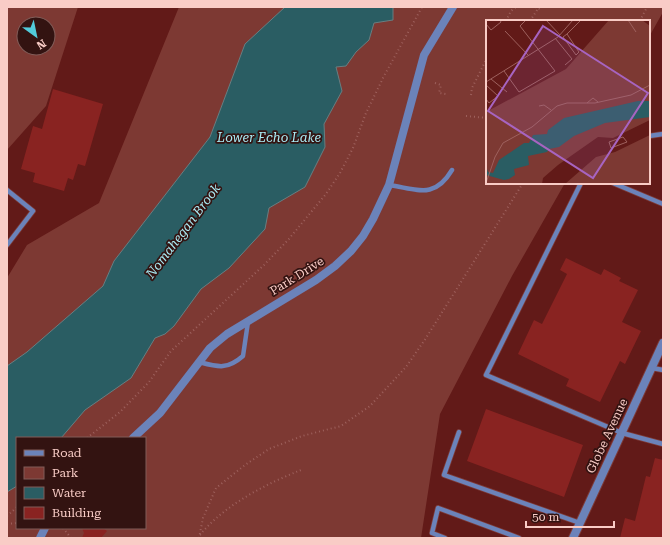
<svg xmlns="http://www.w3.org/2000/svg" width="670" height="545" font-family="'Roboto Serif',serif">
<rect width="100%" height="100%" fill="#621a18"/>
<path fill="#7d3933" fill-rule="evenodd" d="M7,7H78L46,106L7,150ZM24,24H48V48H24Z
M179,7H663V12L649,37V21H487V183H565L512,276L440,414L421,538H7V278L27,245L99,203ZM17,438H145V528H17Z"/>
<path fill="#2a5d63" stroke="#687e81" d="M285,7H393V20L374,23L369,40L356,52L346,66L336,67L342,91L324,124L325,147L305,187L269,208L265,229L229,268L201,289L174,326L165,334L155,338L131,378L85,410L61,438H17V486L7,492V366L27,352L103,286L114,261L210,137L245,44Z"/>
<path fill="#892321" d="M53,89L103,104L85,166L78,164L73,180L68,178L64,191L33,182L35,173L21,169L33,126L42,129Z
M566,258L601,275L604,269L621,278L619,281L638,290L622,322L641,331L625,364L620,361L600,402L566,386L569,379L518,354L534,320L542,324L567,274L560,270Z
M486,409L583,445L564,497L467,461Z
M655,458L663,460V538H620L625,518L635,521L646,476L650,477Z
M82,528H103L107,531L101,538H82L84,533Z"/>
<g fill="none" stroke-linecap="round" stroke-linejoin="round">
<g stroke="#7d3a37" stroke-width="6">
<path id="service" d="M649,136L663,134
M581,183L486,375L622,433L663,444
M613,183L663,204
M389,185C417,189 434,200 452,170
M7,190L33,211L7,245
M199,362C218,367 227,370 243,356L248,322
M652,368L663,370
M459,432L444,475L580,523
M445,538L432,533L438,508L519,538"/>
</g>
<g stroke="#7d3a37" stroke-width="10">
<path id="minor" d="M133,438L160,413L210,348L227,334L316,280L335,266L351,251L363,236L373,219L389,185L424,55L453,7
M40,538L45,528
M573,538L663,343"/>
</g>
<path stroke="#9e615d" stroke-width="2" stroke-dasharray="1 3" stroke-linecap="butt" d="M535,7L540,9
M506,21L511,11L516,7
M530,21L539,7
M640,21L647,7
M435,83L441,85L439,93L446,94
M471,95L472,88L487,58
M466,116L487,118
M87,438L120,412L149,382L171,351L264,265L288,240L326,194L340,173L353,148L366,113L384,76L422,7
M7,516L17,507
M7,524L17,523
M63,528L71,538
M200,535C224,505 266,484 301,470
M199,538L203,518L216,488L245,465L269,449L302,436L341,426L370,406L406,367L426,338L523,183"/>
<use href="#service" stroke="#6b83ba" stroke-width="4.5"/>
<use href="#minor" stroke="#6b83ba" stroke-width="8"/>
</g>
<g text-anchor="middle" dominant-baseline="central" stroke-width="3.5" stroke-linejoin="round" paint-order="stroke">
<g font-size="12" fill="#f9ccc6" stroke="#331311">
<text transform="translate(297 276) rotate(-32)">Park Drive</text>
<text transform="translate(607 436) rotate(-65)">Globe Avenue</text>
</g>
<g font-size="13" font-style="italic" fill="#aaedf6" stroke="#331311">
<text x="269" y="137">Lower Echo Lake</text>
<text transform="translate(183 231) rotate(-53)">Nomahegan Brook</text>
</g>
</g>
<g transform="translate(486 20)">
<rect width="164" height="164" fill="#621a18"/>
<path d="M123,0H156L164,6V100L127,118L112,117L72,145L57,158L56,164H0V92L80,49ZM164,115V164H79L110,137L129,132Z" fill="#7d3933"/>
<path d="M152,81H164V97L119,103L88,116L73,127L63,129L61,132L42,136L43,145L28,149L29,155L23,159L18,160L0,155L1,149L2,152L7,153L13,140L38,123H43L47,115L61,114L62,110L78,98Z" fill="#2a5d63"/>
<path fill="none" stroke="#9e615e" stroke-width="1" d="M60,0L74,15M142,0L150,12M0,4L5,10L15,2L14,0M19,11L42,35M81,14L93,32L90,35L77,17ZM81,14L95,0M69,18L86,39L79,45M18,51L33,72L69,51L34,6L40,0M5,59L21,72M0,62L72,17L87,0M0,65L12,76L3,83L0,79M101,83L107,78L112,82M53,86L58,85L65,90M137,117L141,122L125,128L123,122ZM0,163L9,137L17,123L46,107L71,86L81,83H109L145,75L164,65"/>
<path fill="#a764c1" fill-opacity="0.15" stroke="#a764c1" stroke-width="2" d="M57,6L162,73L107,158L2,91Z"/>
<rect width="164" height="164" fill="none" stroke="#f9ccc6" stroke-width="2"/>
</g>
<rect width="670" height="545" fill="none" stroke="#f9ccc6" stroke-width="16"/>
<rect x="16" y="437" width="130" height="92" fill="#331311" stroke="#825d59"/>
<rect x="24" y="450" width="20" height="6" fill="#6b83ba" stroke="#825d59"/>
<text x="52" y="457" font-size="12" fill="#f9ccc6">Road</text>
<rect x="24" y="467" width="20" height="12" fill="#7d3933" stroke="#825d59"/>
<text x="52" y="477" font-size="12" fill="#f9ccc6">Park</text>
<rect x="24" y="487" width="20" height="12" fill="#2a5d63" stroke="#825d59"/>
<text x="52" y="497" font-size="12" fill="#f9ccc6">Water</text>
<rect x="24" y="507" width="20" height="12" fill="#892321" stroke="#825d59"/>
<text x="52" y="517" font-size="12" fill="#f9ccc6">Building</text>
<g transform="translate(36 36) rotate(147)"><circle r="19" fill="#331311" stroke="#825d59"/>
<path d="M0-3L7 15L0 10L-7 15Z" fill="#52cbda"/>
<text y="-6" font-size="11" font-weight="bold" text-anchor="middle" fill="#f9ccc6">N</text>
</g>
<path d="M526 521v6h88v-6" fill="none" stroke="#f9ccc6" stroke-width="2"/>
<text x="532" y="521" font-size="12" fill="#f9ccc6" stroke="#331311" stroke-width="3" paint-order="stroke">50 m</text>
</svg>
